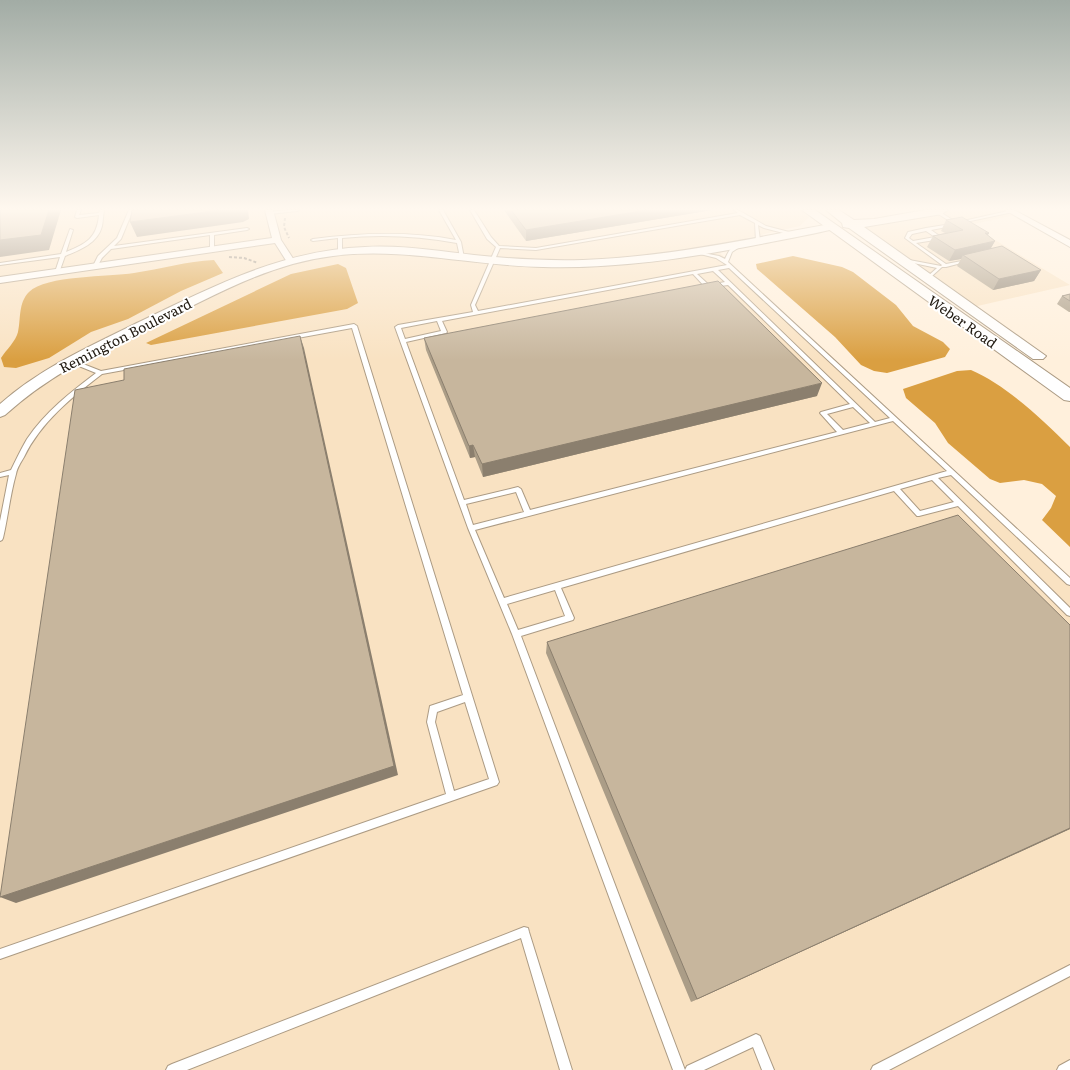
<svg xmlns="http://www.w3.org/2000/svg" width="1070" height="1070" font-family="Literata,serif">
<rect width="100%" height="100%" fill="#fff0dc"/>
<path fill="#f9e2c2" d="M0,210H801L809,217L800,226L747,238L720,253L1070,580V1070H0Z
M949,210H1011L1019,214L970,225L1070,285L973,307L855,225H870Z"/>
<path fill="#da9f41" d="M793,256L842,267L853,272L896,305L913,326L943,342L950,349L945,357L887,373L874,371L861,365L835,337L757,269L756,264Z
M214,260L223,273L181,291L128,319L91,332L49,358L16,368L4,367L1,358C6,350 16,341 18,332C21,319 18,303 29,292C46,275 109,277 134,273C161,269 187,261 214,260Z
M338,264L346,268L358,303L347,309L151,345L146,343L291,274Z
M971,370C1006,385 1042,419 1070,447V547L1042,520L1051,508L1056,496L1042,484L1024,480L1000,483L990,479L948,443L935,423L906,398L903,389L957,371Z"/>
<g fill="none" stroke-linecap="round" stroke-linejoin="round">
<g stroke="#ac9b84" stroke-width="2">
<path id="service" d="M77,210H81L79,215L99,213L100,210H104C103,215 103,221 102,226C98,243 80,250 65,256L59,273L55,272L60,257L0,265V263L61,254L70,229L73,230L66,252C86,244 97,238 99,215L77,218L75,217Z
M129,210H133L121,239L114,246L247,228L249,229L247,230L214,235V250L212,251L210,250V235L111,249L102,258L97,267H93V266L98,256L117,238Z
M288,210H299L297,211L269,214L267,213L269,212Z
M439,210H443L461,242L464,258L460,257L457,243C419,236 381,234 342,238V252L340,253L338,252V238L313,241L311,240L313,239C361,233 408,231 456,240Z
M470,210H474L491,237L499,246L536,248L738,213L734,210H738L766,226L793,233V235H791L764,228L758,225L760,240L756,241L755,223L740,215L536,250L500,248L475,305L478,311L727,265L716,258L696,253L698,252L719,256L725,259C728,252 732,244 741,244V246L732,252L728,262L1070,578V585L1067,584L951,475L938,478L1070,608V616L1067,615L958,506L919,516H917L894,491L561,588L574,618L573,620L521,636L685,1070H673L512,634L468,528L395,327L398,325L473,312L471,305L496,247L487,239ZM729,268L890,418L875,422L718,270ZM713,271L725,282L709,285L697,274ZM693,274L706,288L728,285L850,404L821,412L820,413L837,432L530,510L521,489L518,487L464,500L406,342L446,333L447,332L442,321ZM437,321L441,331L405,339L401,328ZM853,407L870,423L843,430L827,414ZM893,421L947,471L504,598L475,530ZM932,480L954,502L920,511L900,489ZM516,492L524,512L473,525L466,504ZM555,590L565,616L518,630L507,604Z
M935,210H937L959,224L956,225L935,212Z
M1012,210H1013V212L961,223L959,222Z
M951,224L953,225L952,226L931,230L941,237V239L916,243L946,264L967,260L969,261L946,267H942L932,276L933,281H929L928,276L937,268L904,261V259L941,266L942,265L905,238L908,232L926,228ZM926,231L935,237L913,241L909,238L912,234Z
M354,324L357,326L499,782L497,785L0,959V949L446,794L427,722L430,706L463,695L352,328L102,374C71,398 41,422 24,457C21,462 17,468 16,474C10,495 8,517 3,538L2,540L0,541V521L9,475L0,477V473L11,470C16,460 21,449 27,439C45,412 71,392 96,373L69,362V360H73L101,371ZM465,702L489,779L454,791L435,722L437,712Z
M524,927L528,928L529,932L572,1070H560L521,938L187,1070H166L168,1066L172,1064Z
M1070,965V976L889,1070H871L873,1066Z
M756,1034L760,1036L774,1070H762L753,1047L704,1070H685L687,1066Z
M1070,1060V1070H1057L1059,1066Z"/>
</g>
<g stroke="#ac9b84" stroke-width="2">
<path id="minor" d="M265,210H273L281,240L294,260L293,262H287L275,243L0,283V277L272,238Z
M1005,210H1014L1070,240V247Z"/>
</g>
<g stroke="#ac9b84" stroke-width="2">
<path id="tertiary" d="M830,224L835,227L834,229C810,235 785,239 761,244C689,258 617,269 543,267C473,266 404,247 333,256C267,264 209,298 150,327C95,354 52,373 5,415L0,417V404C41,368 90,346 139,322C212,287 282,250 365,247C402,245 438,251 474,255C511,259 547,261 583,260C667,257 748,239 830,224Z"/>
</g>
<g stroke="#ac9b84" stroke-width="2">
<path id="secondary" d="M802,210H815L1070,388V401L1064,400Z
M826,210H839L854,220L874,219L925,210H948L942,214L864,227L1046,356L1043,359H1033L849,228L843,227L842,223Z"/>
</g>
<path stroke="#8f8476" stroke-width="2" stroke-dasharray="3 2" stroke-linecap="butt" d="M285,218L284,227L289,238
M229,257L244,258L258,263"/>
<use href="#service" fill="#fff" fill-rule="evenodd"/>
<use href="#minor" fill="#fff" fill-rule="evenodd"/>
<use href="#tertiary" fill="#fff" fill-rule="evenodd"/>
<use href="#secondary" fill="#fff" fill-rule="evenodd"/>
</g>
<path fill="#ab9d87" d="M504,210H712L526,241Z
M946,220L989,233L987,236L995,241L991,248L1041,270L1034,281L993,290L957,266L961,259L949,261L927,247L933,236L945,233L941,231Z
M1070,294V312H1069L1057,304L1062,296Z
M424,338L817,396L483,477L475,457L470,458L426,350Z
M1070,625V829L691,1002L546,653L547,642Z"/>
<path fill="#8b7f6e" d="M49,210H61L49,250L0,257V240Z
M221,210H248L249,219L243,222L137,237L130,222Z
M647,210H712L526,241V230Z
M985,233H989L983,244L995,241L988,253L963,255L961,259L949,261L955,250Z
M1041,270L1034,281L993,290L999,279Z
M300,336L304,348L398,775L16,903L0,897Z
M822,383L817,396L483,477L482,464Z
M473,445L475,457L470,458L469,446Z
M1070,828V829L691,1002L697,999Z"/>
<path fill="#c7b69d" stroke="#8b7f6e" d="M0,210H49L41,235L0,240Z
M132,210H221L130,222Z
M511,210H647L526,230Z
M962,217L989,233H985L995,241L955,250L933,236L963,230L946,220Z
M1002,246L1041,270L999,279L963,255Z
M718,281L822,383L482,464L473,445L469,446L424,338Z
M1070,294V301L1062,296Z
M300,336L394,766L0,897L75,390L124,380V369Z
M958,515L1070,625V828L697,999L547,642Z"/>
<linearGradient id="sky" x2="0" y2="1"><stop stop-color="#a2aca5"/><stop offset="0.58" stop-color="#fff8ef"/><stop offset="1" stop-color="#fff8ef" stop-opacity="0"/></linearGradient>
<rect width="1070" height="360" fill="url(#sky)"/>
<g text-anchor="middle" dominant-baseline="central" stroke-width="4" stroke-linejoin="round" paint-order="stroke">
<g font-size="14" fill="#211a11" stroke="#fff">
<text transform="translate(963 321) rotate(35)">Weber Road</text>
<text transform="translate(125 335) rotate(-27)">Remington Boulevard</text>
</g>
</g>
</svg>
